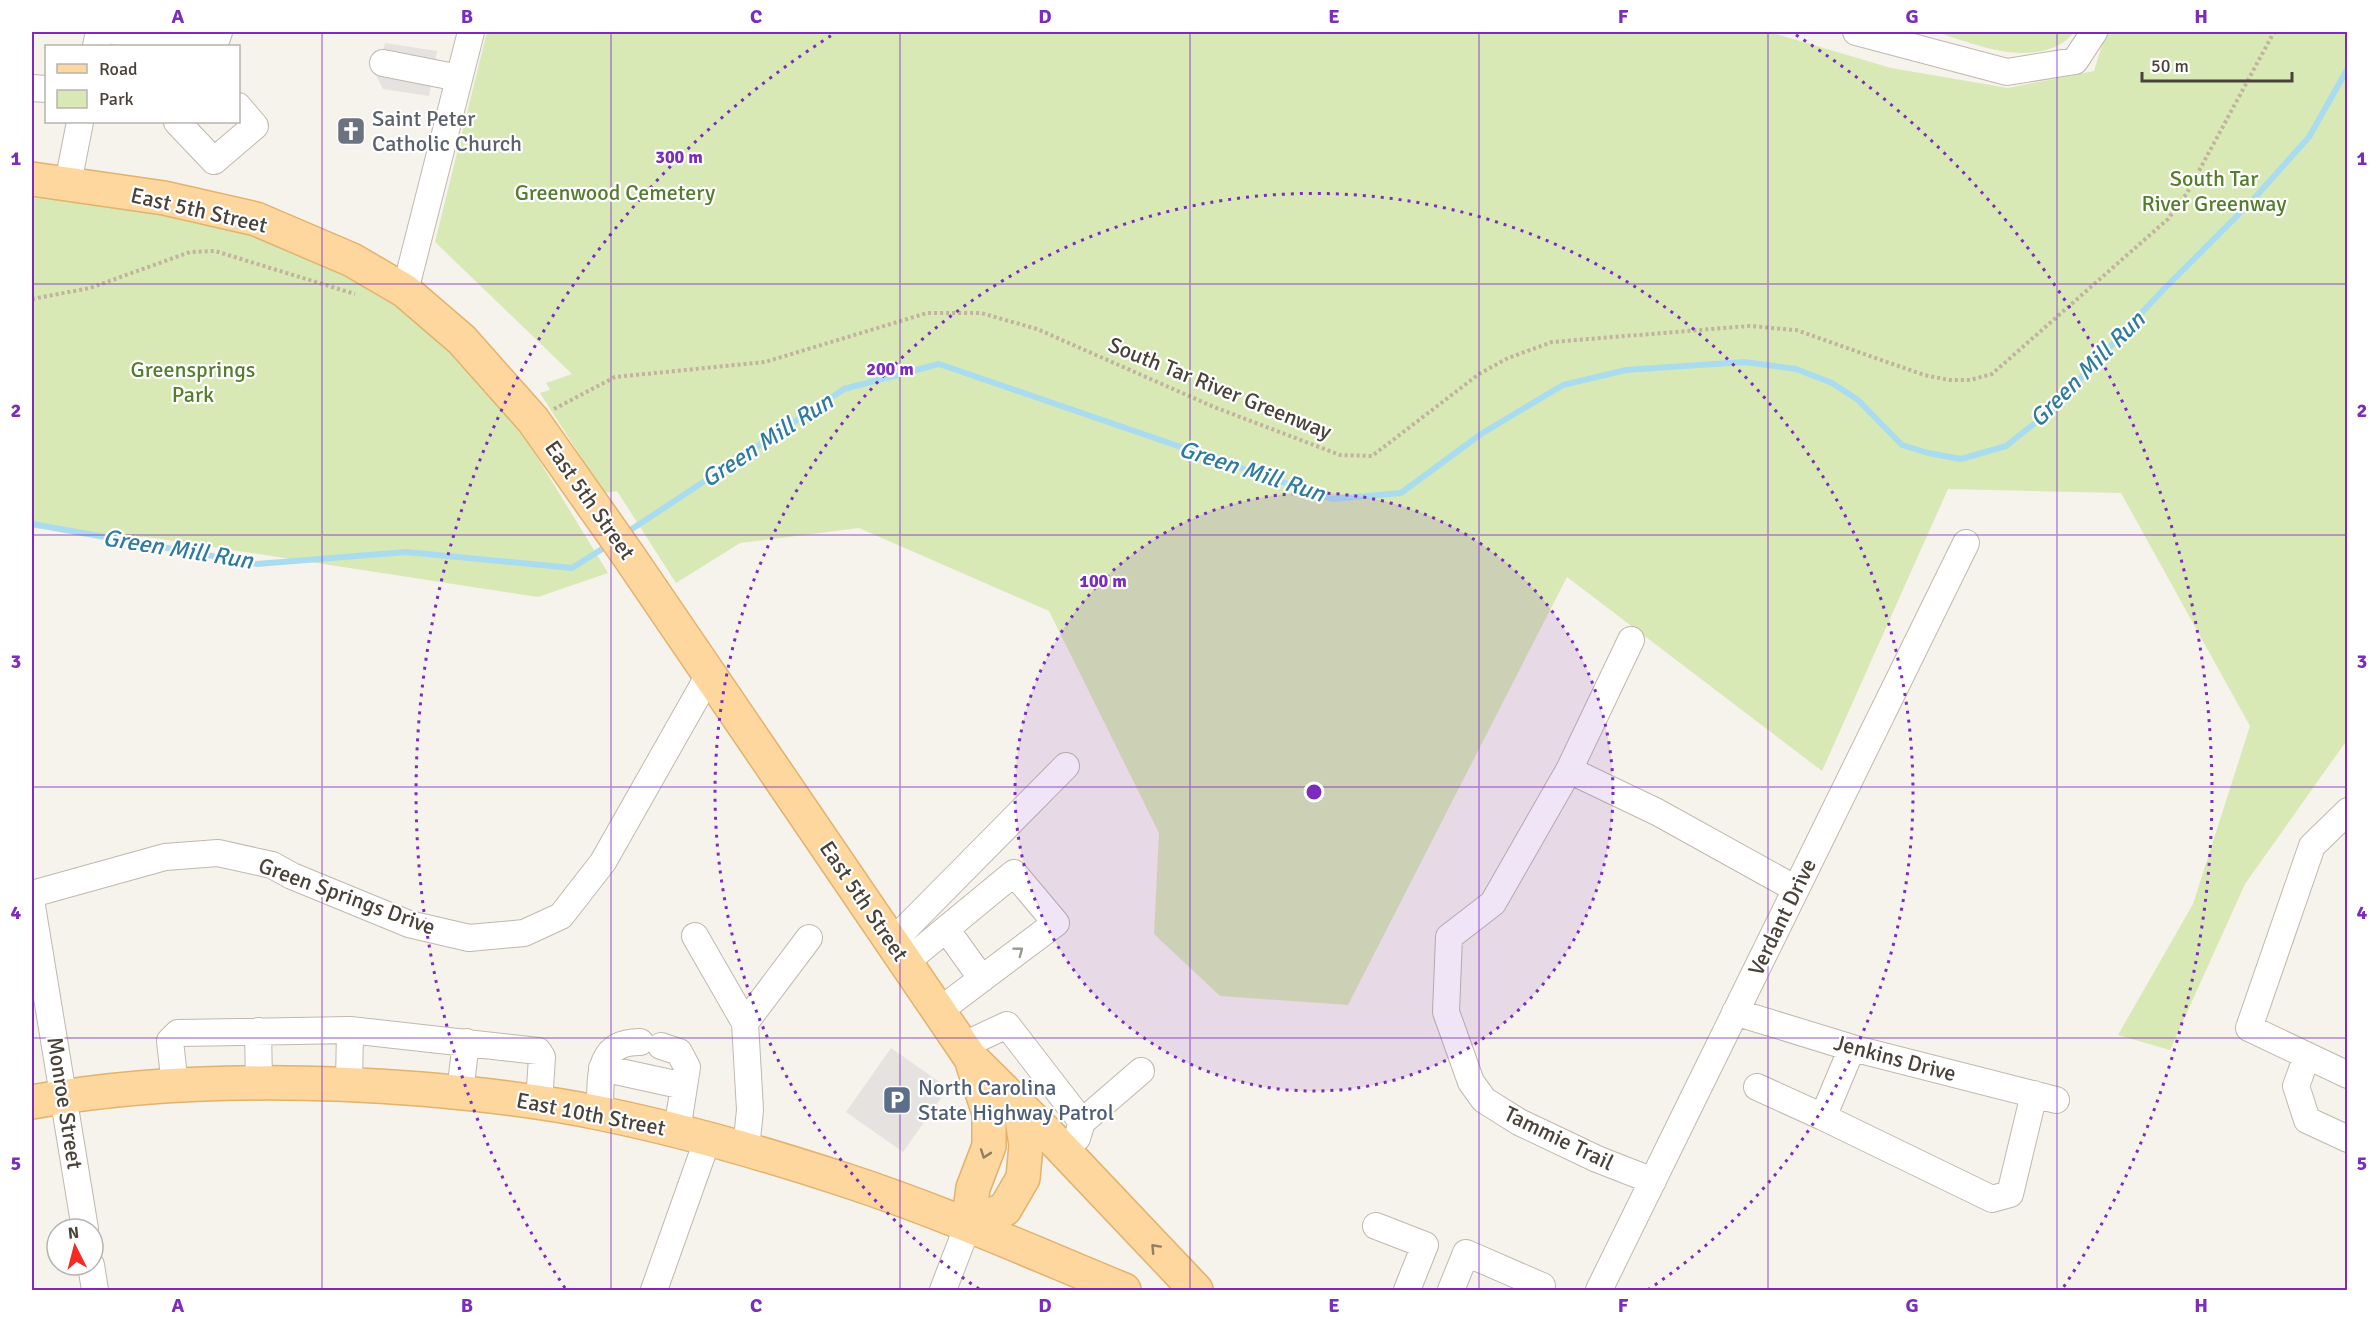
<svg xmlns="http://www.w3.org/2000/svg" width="2379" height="1322" font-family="Signika,sans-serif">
<rect width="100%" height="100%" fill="#f6f2ec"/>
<path fill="#d8e9b6" d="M487,32H1770L1891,68L2008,88L2094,71L2106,32H2347V740L2245,884L2170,1050L2118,1035L2193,904L2250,726L2121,493L1948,489L1822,771L1567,577L1348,1005L1220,996L1154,934L1159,833L1049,611L859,528L740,543L676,583L617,491L604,493L540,393L550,390L546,383L572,374L435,242Z
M1936,32H2075C2069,38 2061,45 2052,48C2014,62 1972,43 1936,32Z
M32,196L166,212L229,225L346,272L400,305L479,376L515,421L608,573L538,597L154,538L32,528Z"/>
<path fill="#e5e2e0" d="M385,43L437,51L429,96L383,89L377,77Z
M891,1048L948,1088L903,1152L846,1112Z"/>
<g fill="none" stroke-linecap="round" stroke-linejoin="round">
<path stroke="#aadcf0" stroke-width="6" d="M32,524L257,564L406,552L572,568L610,544
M626,533L844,389L939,364L1332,499L1401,493L1481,434L1563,385L1626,370L1744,362L1796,369L1832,383L1858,400L1902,445L1928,453L1961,459L2006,446L2050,411L2162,291L2250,203L2309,137L2348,68"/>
<g stroke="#c1b8ae" stroke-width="28">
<path id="minor" d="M116,32L190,46
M1856,32L2007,72L2075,61L2094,32
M96,46L99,32
M195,46L206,45L217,38L219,32
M383,63L459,78
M32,88L46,89
M177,122L214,161L255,126L238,106
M68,183L80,122
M405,291L471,32
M1631,640L1569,770L1493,903L1449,937L1446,1012L1471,1082L1484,1100L1519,1122L1597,1159L1653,1181
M1569,770L1657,812L1796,889
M2348,811L2312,846L2249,1028L2348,1075
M32,894L165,857L218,853L272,865L292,876L409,924L469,938L524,933L561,916L603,862L709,675
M32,906L85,1229
M946,929L982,979
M695,936L745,1023L750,1110L746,1149
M892,942L1066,766
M906,962L1014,873L1056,923L939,1011
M1735,1012L1852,1048L2056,1100
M745,1023L809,938
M258,1031L259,1082
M661,1046L679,1052L687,1067L677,1131
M962,1046L1007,1025L1082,1122
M1852,1048L1823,1117L1992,1199L2010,1194L2034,1094
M2307,1056L2296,1086L2307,1120L2348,1139
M602,1068L684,1086
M349,1083L350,1030
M175,1086L170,1041L178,1033L350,1030L538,1051L542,1057L539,1103
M1757,1087L1823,1117
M460,1092L466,1042
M600,1113C601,1080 595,1042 640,1042
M1077,1138L1082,1122L1141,1071
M1376,1226L1425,1245L1407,1290
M91,1265L95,1290
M654,1290L708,1138
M943,1290L968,1225
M1451,1290L1466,1253L1542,1286L1540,1290
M1599,1290L1966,543"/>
</g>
<g stroke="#e3b26c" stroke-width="36">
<path id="major" d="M32,179L164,198L256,219L352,260L405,291L462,340L533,420L628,555L970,1057L1051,1137L1196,1290
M32,1102C160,1079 291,1079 421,1089C479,1094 537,1100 594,1112C679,1129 763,1153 845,1180C940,1211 1032,1252 1124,1290
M968,1225L973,1188L989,1146V1113L973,1065
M968,1225L1005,1209L1023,1178L1026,1145L1020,1107"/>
</g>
<path stroke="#c3b29f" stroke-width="4" stroke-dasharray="3 3" stroke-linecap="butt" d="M32,299L90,288L190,252L215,251L355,294
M554,409L615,377L765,362L927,313H981L1037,329L1214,407L1340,455L1372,456L1479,374L1508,358L1552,342L1749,326L1796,330L1924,375L1949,380H1970L1992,374L2168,219L2187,193L2274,32"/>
<use href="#minor" stroke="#fff" stroke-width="26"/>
<use href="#major" stroke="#fdd79e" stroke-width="33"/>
</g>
<defs><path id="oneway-chevron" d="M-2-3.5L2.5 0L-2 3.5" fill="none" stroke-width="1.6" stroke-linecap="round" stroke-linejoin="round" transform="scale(1.5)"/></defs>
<use stroke="#9b9792" href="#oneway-chevron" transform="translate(1019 951) rotate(-37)"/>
<g stroke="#927e61">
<use href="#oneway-chevron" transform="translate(985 1154) rotate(109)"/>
<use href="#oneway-chevron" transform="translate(1155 1248) rotate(-133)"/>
</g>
<path fill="none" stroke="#7b2cbf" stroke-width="1.5" stroke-opacity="0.55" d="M322,32V1290M611,32V1290M900,32V1290M1190,32V1290M1479,32V1290M1768,32V1290M2057,32V1290M32,284H2348M32,535H2348M32,787H2348M32,1038H2348"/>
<circle cx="1314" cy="792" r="299" fill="#7b2cbf" fill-opacity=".12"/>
<g fill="none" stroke="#7b2cbf" stroke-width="3" stroke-dasharray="3 6">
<circle cx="1314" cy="792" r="299"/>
<path d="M979 1289A599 599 0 1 1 1649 1289"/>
<path d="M565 1288A898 898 0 0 1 832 35M1796 35A898 898 0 0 1 2063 1288"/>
</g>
<defs>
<g id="church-square" transform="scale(1.5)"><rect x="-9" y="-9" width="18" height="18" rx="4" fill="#6b7280" stroke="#fff"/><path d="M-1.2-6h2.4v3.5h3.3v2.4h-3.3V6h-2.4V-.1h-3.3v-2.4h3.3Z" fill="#fff"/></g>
<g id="parking-square" transform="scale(1.5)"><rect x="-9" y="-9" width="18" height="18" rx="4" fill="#5c6f8a" stroke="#fff"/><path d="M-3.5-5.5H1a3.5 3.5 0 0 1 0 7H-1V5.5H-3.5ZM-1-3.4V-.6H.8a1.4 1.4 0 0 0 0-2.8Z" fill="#fff"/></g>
</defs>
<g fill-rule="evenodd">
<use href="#church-square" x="351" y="131"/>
<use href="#parking-square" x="897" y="1100"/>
</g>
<g text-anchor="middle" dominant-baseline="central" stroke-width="4.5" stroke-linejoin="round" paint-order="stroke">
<g font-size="22" fill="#5b616d" stroke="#fff" text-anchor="start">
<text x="372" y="118">Saint Peter<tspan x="372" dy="25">Catholic Church</tspan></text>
</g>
<g font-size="22" fill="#547d2c" stroke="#fff">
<text x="2214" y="178">South Tar<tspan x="2214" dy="25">River Greenway</tspan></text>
<text x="615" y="192">Greenwood Cemetery</text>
<text x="193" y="369">Greensprings<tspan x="193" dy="25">Park</tspan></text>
</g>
<g font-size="22" fill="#4a4239" stroke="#fff">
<text transform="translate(199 210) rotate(13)">East 5th Street</text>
<text transform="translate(1220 388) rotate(22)">South Tar River Greenway</text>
<text transform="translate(590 500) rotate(55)">East 5th Street</text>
<text transform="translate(347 896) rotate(20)">Green Springs Drive</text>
<text transform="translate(864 901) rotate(56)">East 5th Street</text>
<text transform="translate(1782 917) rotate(-64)">Verdant Drive</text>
<text transform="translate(1895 1058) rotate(15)">Jenkins Drive</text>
<text transform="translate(65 1103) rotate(81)">Monroe Street</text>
<text transform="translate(591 1114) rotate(11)">East 10th Street</text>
<text transform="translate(1559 1138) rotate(26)">Tammie Trail</text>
</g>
<g font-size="22" fill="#4e5e75" stroke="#fff" text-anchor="start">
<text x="918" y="1087">North Carolina<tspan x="918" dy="25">State Highway Patrol</tspan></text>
</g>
<g font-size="24" font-style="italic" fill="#2d7b9e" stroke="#fff">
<text transform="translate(2087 369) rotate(-45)">Green Mill Run</text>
<text transform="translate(767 440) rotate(-33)">Green Mill Run</text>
<text transform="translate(1252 471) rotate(18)">Green Mill Run</text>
<text transform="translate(178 549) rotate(9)">Green Mill Run</text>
</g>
</g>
<circle cx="1314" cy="792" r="9" fill="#7b2cbf" stroke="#fff" stroke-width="3"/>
<g font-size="18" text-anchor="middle" font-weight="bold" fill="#7b2cbf" stroke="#fff" stroke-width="4.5" stroke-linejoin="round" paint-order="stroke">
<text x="679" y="163">300 m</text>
<text x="890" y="375">200 m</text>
<text x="1103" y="587">100 m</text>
</g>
<rect width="2379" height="1322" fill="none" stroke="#ffffff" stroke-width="66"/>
<rect x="45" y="45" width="195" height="78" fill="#ffffff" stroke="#b7b3b0" stroke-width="1.5"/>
<rect x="57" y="64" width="30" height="9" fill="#fdd79e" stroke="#b7b3b0" stroke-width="1.5"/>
<text x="99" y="75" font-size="18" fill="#4a4239">Road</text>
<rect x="57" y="90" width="30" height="18" fill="#d8e9b6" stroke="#b7b3b0" stroke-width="1.5"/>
<text x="99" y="105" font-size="18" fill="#4a4239">Park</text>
<g transform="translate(75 1247) rotate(354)"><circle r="28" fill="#ffffff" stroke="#b7b3b0" stroke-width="1.5"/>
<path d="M0-4.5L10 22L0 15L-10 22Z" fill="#f72921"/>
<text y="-9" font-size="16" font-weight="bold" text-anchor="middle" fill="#4a4239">N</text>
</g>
<path d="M2142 72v9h150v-9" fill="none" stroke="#4a4239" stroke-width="3"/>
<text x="2151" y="72" font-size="18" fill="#4a4239" stroke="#ffffff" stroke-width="4.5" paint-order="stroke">50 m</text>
<rect x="33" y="33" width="2313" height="1256" fill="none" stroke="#7b2cbf" stroke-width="2"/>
<g font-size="20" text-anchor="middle" font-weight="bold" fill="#7b2cbf">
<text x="178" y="23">A</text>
<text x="467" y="23">B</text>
<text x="756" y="23">C</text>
<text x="1045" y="23">D</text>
<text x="1334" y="23">E</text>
<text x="1623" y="23">F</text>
<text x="1912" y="23">G</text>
<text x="2201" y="23">H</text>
<text x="16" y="165">1</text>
<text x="2362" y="165">1</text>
<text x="16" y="417">2</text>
<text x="2362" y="417">2</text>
<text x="16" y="668">3</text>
<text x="2362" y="668">3</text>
<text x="16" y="919">4</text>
<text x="2362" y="919">4</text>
<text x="16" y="1170">5</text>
<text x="2362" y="1170">5</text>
<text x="178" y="1312">A</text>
<text x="467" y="1312">B</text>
<text x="756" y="1312">C</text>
<text x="1045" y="1312">D</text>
<text x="1334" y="1312">E</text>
<text x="1623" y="1312">F</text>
<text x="1912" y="1312">G</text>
<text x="2201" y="1312">H</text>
</g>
</svg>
